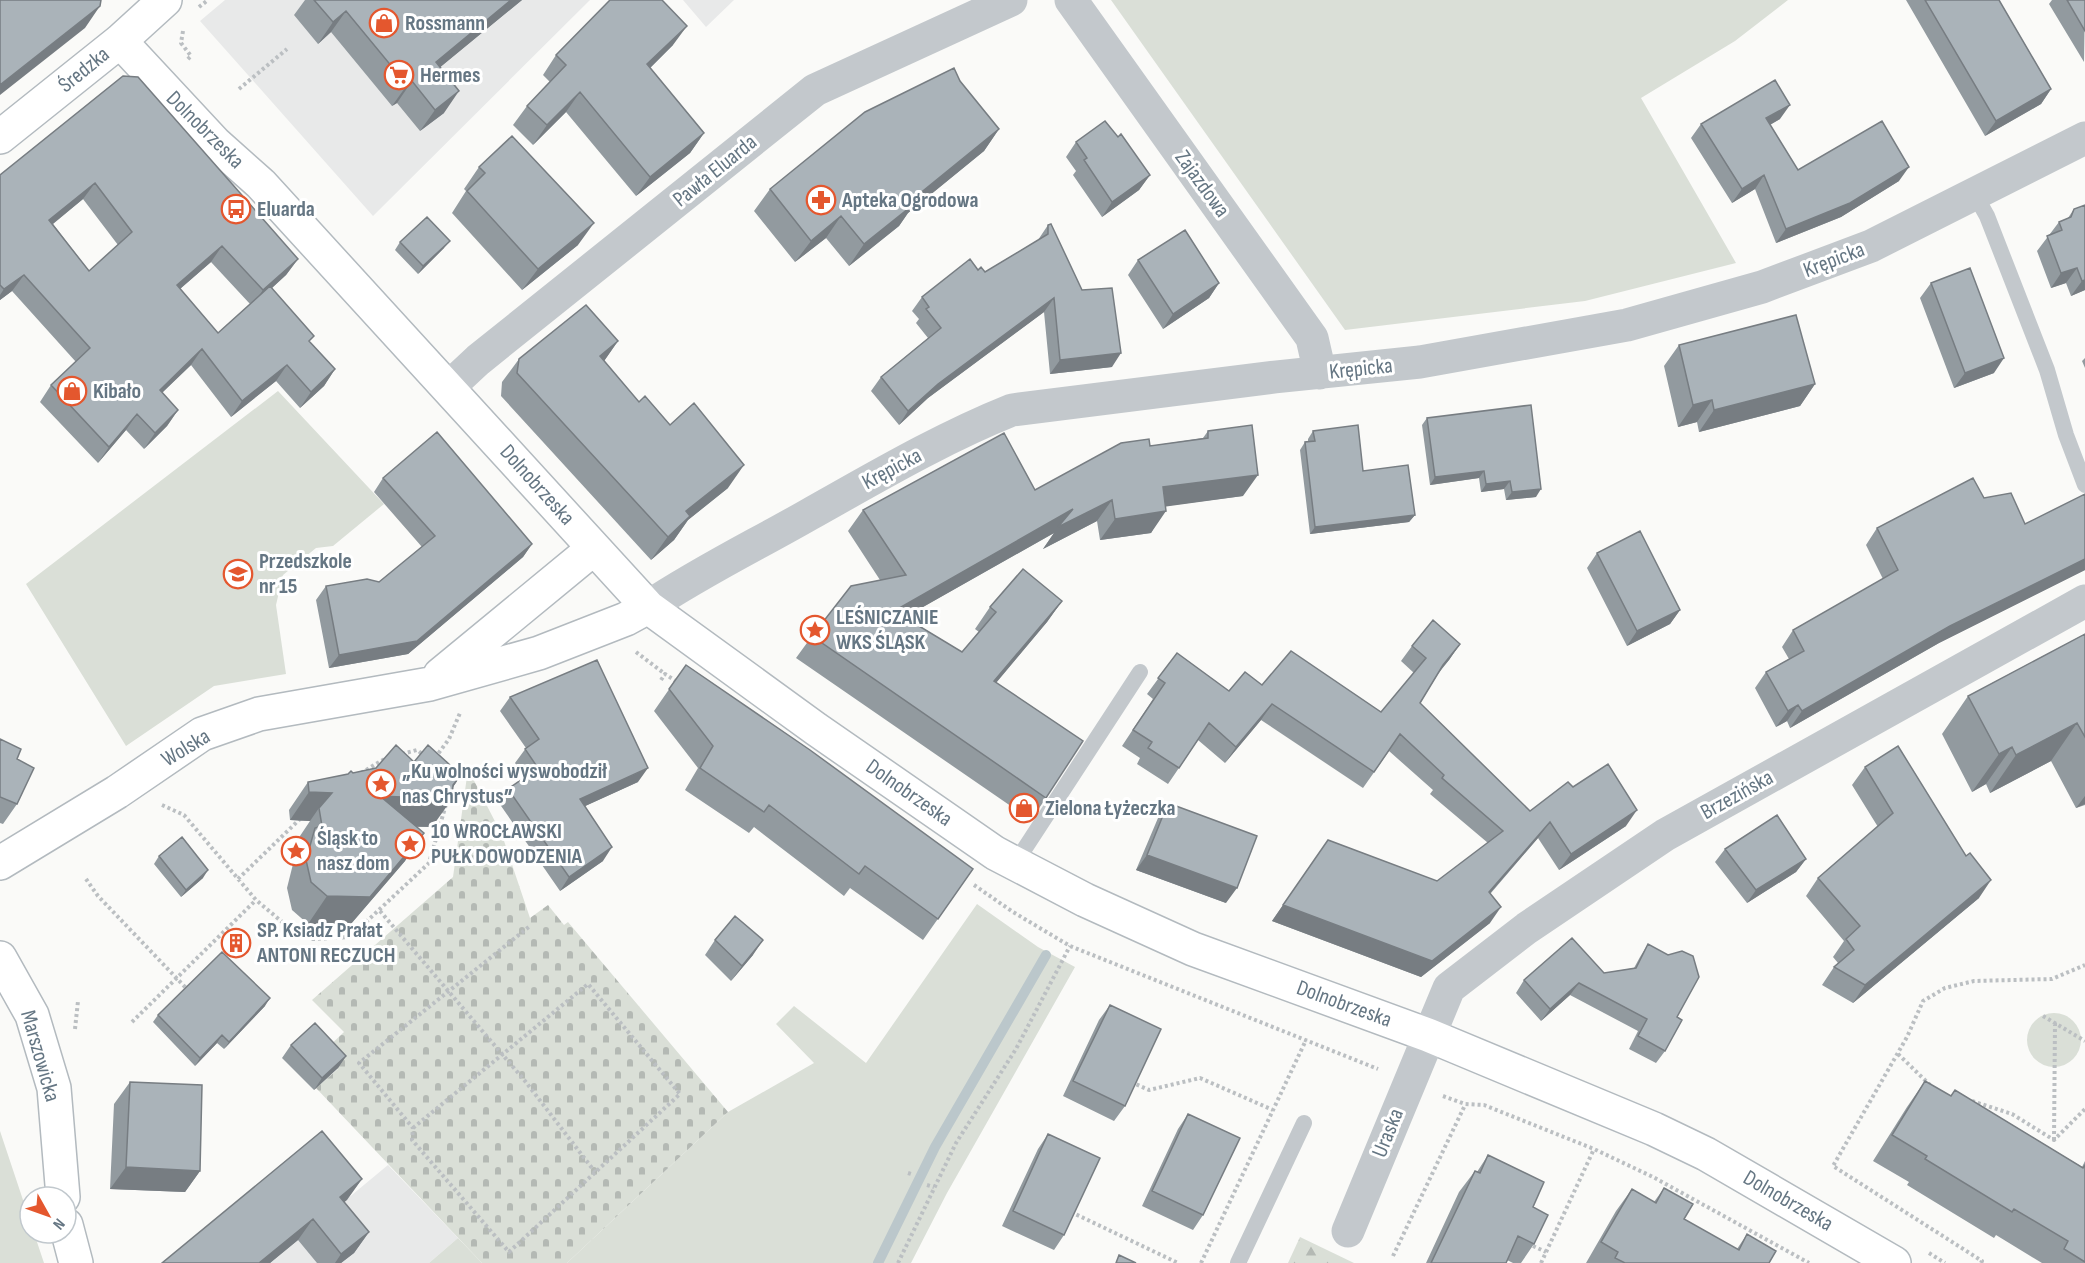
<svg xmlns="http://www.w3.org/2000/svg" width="2085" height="1263" font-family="'Sofia Sans Condensed',sans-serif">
<defs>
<pattern id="forest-firs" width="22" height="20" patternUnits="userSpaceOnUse" patternTransform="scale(1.5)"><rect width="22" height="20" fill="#dadfd7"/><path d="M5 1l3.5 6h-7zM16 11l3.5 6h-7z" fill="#b4b9b4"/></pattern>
<pattern id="cemetery-stones" width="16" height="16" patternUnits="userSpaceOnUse" patternTransform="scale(1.5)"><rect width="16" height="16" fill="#dadfd7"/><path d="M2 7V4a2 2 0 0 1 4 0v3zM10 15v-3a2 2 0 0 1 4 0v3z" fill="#b4b9b4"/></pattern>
</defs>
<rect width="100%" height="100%" fill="#fafaf8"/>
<path fill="#e8e9e9" d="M225,0H590L373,216L200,21Z
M683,0H734L706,27Z
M388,1165L458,1238L429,1263H270Z"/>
<path fill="#dadfd7" d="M1111,0H1788L1735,41L1641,98L1736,263L1585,301L1345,330Z
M278,391L384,504L333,546L316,548L283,575L276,605L286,674L214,686L126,746L26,584Z
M977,904L1038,947L1075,967L947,1193L911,1263H567L728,1112L814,1063L776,1024L794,1006L866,1063Z
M2027 1040a27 27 0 1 1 54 0a27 27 0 1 1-54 0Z
M0,1131L30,1221V1233H34L44,1263H0Z
M458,1238L482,1263H429Z"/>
<path fill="url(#forest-firs)" d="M1300,1237L1354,1263H1288Z"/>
<path fill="url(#cemetery-stones)" d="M468,769L502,835L530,918L548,905L564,925L568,922L728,1112L567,1263H482L316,1088L338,1069L323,1052L344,1032L312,1000L453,877Z"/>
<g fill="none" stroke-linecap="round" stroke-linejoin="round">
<path stroke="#bbc7cb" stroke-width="10" d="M878,1263L935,1147L1046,955"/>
<g stroke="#b3babf" stroke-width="36">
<path id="secondary" d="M120,41L215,143L261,184L648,607L816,729L995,853L1085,900L1193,949L1428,1035L1654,1129L1706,1154L1894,1263
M0,137L120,41L165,0
M440,675L593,549
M0,863L117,792L202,734L259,714L430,684L539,653L626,619L648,607
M0,958L32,1015L54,1088L63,1197
M66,1225L76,1263"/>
</g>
<path stroke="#bbbfc2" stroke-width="4" stroke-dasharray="3 3" stroke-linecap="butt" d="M199,7L208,0
M183,31L181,43L191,56L187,60
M239,89L287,49
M636,652L665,674
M661,680L665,674L679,683
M402,754L417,750L425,756
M435,758L449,739L460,713
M361,773L386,758
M162,805L184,815L256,900L287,926L313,939L350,937L429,863L447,801
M86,879L98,896L186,988
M238,879L301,818
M974,885L1013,912L1070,946L1378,1069
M380,911L525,1081L595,1172
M2043,1016L2085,1041
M132,1022L256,900
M75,1029L78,1001
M1898,1054L1930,1085
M1131,1082L1149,1090L1200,1078L1273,1110
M1443,1096L1465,1104L1484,1105L1594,1149L1653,1177L1809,1263
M1972,1101L2012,1114L2054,1140L2085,1109
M413,1128L588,984L680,1094L509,1252L412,1140L413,1128L359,1063L530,926
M2054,1140L2055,1023
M908,1173L911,1174
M927,1185L934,1187
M1071,1212L1178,1263
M1533,1246L1546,1252
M1929,1253L1945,1263
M1393,1256L1465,1105
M898,1263L956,1143L1016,1049L1070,946
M1201,1263L1306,1040
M1541,1263L1594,1149
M1981,1263L1982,1261L1833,1166L1907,1037L1923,1001L1945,988L1974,981L2052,979L2085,965"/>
<path stroke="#c3c8cc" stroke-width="16" d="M1974,193L1987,216L2047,370L2066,435L2085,485
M1014,865L1140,672
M1238,1263L1304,1123"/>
<path stroke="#c3c8cc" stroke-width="33" d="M1071,0L1312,338L1320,373
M448,388L478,360L815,90L1011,0
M648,607C700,572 756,545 810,514C876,477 942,438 1012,410L1275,377L1420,362L1627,325L1762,287L1871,246L2085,138
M1348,1231L1449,988L1527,928L1665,835L2085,601"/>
<use href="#secondary" stroke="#fff" stroke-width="33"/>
</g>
<path fill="#929a9f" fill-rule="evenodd" d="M305,0H522L440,67L444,113L420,131L397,103L392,106L331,32L318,44L294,15Z
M1906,0H1999L2051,89L2041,104L1985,136Z
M2052,0H2085L2084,62L2049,4Z
M673,45L650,68L704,133L690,153L636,196L566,112L533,145L513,125L527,106L550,82L543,75L556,55Z
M123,76L298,259L286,275L272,288L310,342L335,369L324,386L300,408L276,381L231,417L191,365L162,393L178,410L167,426L144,449L126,430L98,463L40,402L51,385L76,362L12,291L0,300V175ZM83,199L118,245L89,271L53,224ZM211,262L250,304L218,333L180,289Z
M960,81L999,129L984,151L908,213L899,226L849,266L826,238L795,262L754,211L770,189Z
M1780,119L1770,125L1798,170L1899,181L1841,217L1776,243L1755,189L1732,203L1691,138L1701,124Z
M1118,137L1150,175L1139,190L1102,217L1073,175L1076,171L1066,157L1076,142Z
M479,167L578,245L522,290L452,213L466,191L464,189Z
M2074,209L2085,290L2071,296L2066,283L2051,288L2037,251L2059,222L2068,218Z
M1048,225L1112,367L1050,374L1044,312L928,398L899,425L871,391L881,377L928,338L916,323L919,319L912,311L922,297L978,270L985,272L1038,240Z
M400,242L444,248L418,274L395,250Z
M1138,260L1219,283L1209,298L1163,329L1128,275Z
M1931,283L1994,373L1954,388L1920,298Z
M618,341L604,361L639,402L728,488L688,520L674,540L651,560L501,396L502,382L519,359Z
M1679,345L1815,384L1800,406L1699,432L1697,422L1678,427L1664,366Z
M2085,358V368L2082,361Z
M1427,418L1536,497L1506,500L1504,489L1481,492L1479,478L1430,485L1422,425Z
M1208,431L1243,496L1165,506L1151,533L1100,540L1097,521L1043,549L1054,533L905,617L962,652L979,632L975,629L990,607L1062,601L1047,622L996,683L1046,798L1031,820L796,658L812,636L880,580L848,531L863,510L1035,490L1150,446L1203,438Z
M1313,431L1363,471L1415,515L1409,522L1310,534L1300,450L1305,442H1308V439Z
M383,478L532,544L523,557L408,654L329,668L316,600L326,586L379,582L422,547L374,492Z
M2085,494V570L1939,643L1790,728L1787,721L1776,727L1755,688L1766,672L1789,659L1782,647L1793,630L1883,579L1866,545L1877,528L1984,498L2025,524Z
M1597,553L1680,610L1670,624L1627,646L1587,568Z
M2085,634V805L2076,808L2051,761L1990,793L1986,784L1972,792L1942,734L1968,696Z
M1460,644L1449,660L1438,674L1420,703L1530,811L1573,787L1626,826L1559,870L1538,838L1491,893L1490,923L1421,977L1272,921L1328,840L1437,881L1488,843L1430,794L1433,790L1389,751L1363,788L1261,720L1225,763L1198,740L1168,784L1137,764L1140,758L1122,746L1153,699L1147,694L1177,653L1229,691L1262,685L1381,712L1414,673L1401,661L1412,646Z
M686,665L973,869L923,940L850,888L844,896L754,827L749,833L685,790L698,768L654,711Z
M510,697L638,782L585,806L603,861L560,891L499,803L508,789L525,777L515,763L526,748L500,711Z
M0,739L17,759V804L3,824L0,823Z
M414,762L461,775L453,787L432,827H417L405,861L350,925L308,924L292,910L287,888L295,856L301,847L300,836L310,821L290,820L289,810L308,782Z
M1865,767L1979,898L1853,1003L1822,985L1834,967L1838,963L1833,957L1844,941L1806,896L1818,878L1878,827L1852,785Z
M1168,803L1226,903L1136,870L1158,818Z
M1725,849L1806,859L1796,872L1747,903L1715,862Z
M159,856L203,878L181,897L154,864Z
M715,940L753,955L731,981L705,955Z
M1648,944L1677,1017L1665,1051L1656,1063L1629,1049L1638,1031L1570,995L1541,1021L1516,993L1524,980L1604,973L1634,968L1640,957Z
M1110,1005L1125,1106L1114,1121L1063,1096L1099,1020Z
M265,1006L224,1049L217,1043L195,1066L153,1022L158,1015Z
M291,1045L346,1056L338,1068L314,1090L282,1058Z
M1925,1081L1951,1096L1955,1090L2082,1167L2085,1161V1263H2042L1996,1235L1994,1238L1907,1185L1909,1182L1873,1161L1907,1107Z
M130,1082L200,1171L185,1192L110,1189L114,1104Z
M1188,1114L1203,1215L1193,1230L1142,1206L1178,1129Z
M1048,1134L1064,1235L1054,1250L1002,1226L1038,1149Z
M1488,1155L1533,1207L1534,1244L1521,1263H1513L1507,1260L1506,1263H1426L1459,1192L1475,1171L1477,1172Z
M362,1179L344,1202L369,1232L354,1253L341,1263H317L298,1240L270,1263H162Z
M1664,1188L1684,1219L1737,1249L1747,1234L1769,1263H1586L1616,1211L1632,1189L1654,1202Z"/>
<path fill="#777d82" d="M511,0H522L421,83L436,62Z
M100,6L85,28L0,95V85Z
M346,11L331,32L318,44L333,22Z
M687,26L673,45L634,84L647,64Z
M412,81L397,103L392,106L407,85Z
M2051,89L2041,104L1985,136L1996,121Z
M459,91L444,113L420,131L435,110Z
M580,92L566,112L533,145L547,125Z
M1790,105L1780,119L1757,132L1766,118Z
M999,129L984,151L908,213L899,226L849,266L864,244L918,195Z
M704,133L690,153L636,196L650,177Z
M1909,167L1899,181L1841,217L1776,243L1786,229Z
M1150,175L1139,190L1102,217L1112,202Z
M1764,175L1755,189L1732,203L1742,189Z
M95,183L83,199L38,236L49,220Z
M841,216L826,238L795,262L811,241Z
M594,223L578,245L522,290L538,269Z
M450,241L444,248L418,274L423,266Z
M222,246L211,262L166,301L177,285Z
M298,259L286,275L252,306L263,290Z
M2077,268L2066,283L2051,288L2061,273Z
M24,275L12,291L0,300V295L4,289Z
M2085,280V290L2071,296L2082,281Z
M1219,283L1209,298L1163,329L1173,314Z
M1054,298L1044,312L928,398L899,425L908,411L938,384Z
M618,341L602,364L600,356Z
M202,349L191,365L148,406L160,390Z
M1121,353L1112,367L1050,374L1060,360Z
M2004,358L1994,373L1954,388L1965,373Z
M287,365L276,381L231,417L242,401Z
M335,369L324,386L300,408L311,392Z
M1815,384L1800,406L1699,432L1714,410Z
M1712,400L1697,422L1678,427L1693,405Z
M178,410L167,426L144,449L155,433Z
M137,414L126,430L98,463L109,447Z
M744,465L728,488L688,520L674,540L651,560L686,511Z
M1484,471L1479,478L1430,485L1435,477Z
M1258,475L1243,496L1148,509L1163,487Z
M1510,481L1504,489L1481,492L1486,484Z
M1541,489L1536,497L1506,500L1512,492Z
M1112,500L1097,521L1043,549L1054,533L879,632L894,611L1073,509Z
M1166,511L1151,533L1100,540L1115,519Z
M1415,515L1409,522L1310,534L1315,527Z
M532,544L523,557L408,654L329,668L339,655Z
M2085,559V570L1939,643L1790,728L1802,711L1950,626Z
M1062,601L1047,622L979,703L994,681Z
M1680,610L1670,624L1627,646L1637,631Z
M1460,644L1449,660L1432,680L1443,665Z
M1272,704L1261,720L1225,763L1236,747Z
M1798,705L1787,721L1776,727L1788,711Z
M2077,723L2051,761L1990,793L2016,755Z
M2012,747L1986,784L1972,792L1999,754Z
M648,768L638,782L570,813L580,799Z
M461,775L445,799H452L432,827L361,824L380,796L453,785Z
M309,792L332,793L319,808L310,821L290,820Z
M2085,796V804L2076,808Z
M1637,810L1626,826L1559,870L1571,854Z
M1550,822L1538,838L1478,907L1489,892Z
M424,833L405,861L350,925L308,924L327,896Z
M612,847L603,861L560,891L569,877Z
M1147,855L1237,888L1226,903L1136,870Z
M1806,859L1796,872L1747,903L1756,890Z
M208,870L203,878L181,897L186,890Z
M1991,880L1979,898L1853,1003L1865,985Z
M1283,905L1501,907L1490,923L1421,977L1272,921Z
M763,940L753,955L731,981L742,966Z
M1579,983L1570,995L1541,1021L1550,1009Z
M270,998L265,1006L224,1049L229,1042Z
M222,1035L217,1043L195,1066L200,1058Z
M346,1056L338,1068L314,1090L322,1078Z
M126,1167L200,1171L185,1192L110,1189Z
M362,1179L347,1200L325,1218L340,1197Z
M313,1219L298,1240L270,1263H259Z
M369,1232L354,1253L341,1263H335L341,1254Z"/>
<path fill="#aab3b9" stroke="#777d82" stroke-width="1.5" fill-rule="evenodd" d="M0,0H101L100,6L0,85Z
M314,0H511L436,62L459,91L435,110L412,81L407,85L346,11L333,22Z
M610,0H662L687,26L647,64L704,133L650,177L580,92L547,125L527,106L566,65L556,55Z
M1925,0H1999L2051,89L1996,121Z
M2067,0H2085V31Z
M954,68L960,81L999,129L918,195L914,204L864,244L841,216L811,241L770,189L865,112Z
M123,76L138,77L298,259L263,290L222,246L177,285L218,333L270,286L314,336L309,341L335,369L311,392L287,365L242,401L202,349L160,390L178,410L155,433L137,414L109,447L51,385L90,348L24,275L4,289L0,285V175ZM95,183L132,232L89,271L49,220Z
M1775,80L1790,105L1766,118L1798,170L1882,121L1909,167L1850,203L1786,229L1764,175L1742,189L1701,124Z
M1105,121L1118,137L1121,134L1150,175L1112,202L1084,160L1087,158L1076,142Z
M512,136L594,223L538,269L467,191L485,173L479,167Z
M2085,205V280L2082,281L2077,268L2061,273L2047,236L2062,230L2059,222L2071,217L2074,209Z
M427,217L450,241L423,266L400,242Z
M1051,224L1082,290L1112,288L1121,353L1060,360L1054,298L938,384L908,411L881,377L941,328L926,309L929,307L922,297L970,259L978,270L981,267L985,272L1048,234V225Z
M1185,230L1219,283L1173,314L1138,260Z
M1970,268L2004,358L1965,373L1931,283Z
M586,305L618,341L600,356L639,402L645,396L670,425L694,403L744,465L686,511L690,516L668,537L517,373L519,359Z
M1796,315L1815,384L1714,410L1712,400L1693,405L1679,345Z
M1531,405L1541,489L1512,492L1510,481L1486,484L1484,471L1435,477L1427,418Z
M1252,425L1258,475L1163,487L1166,511L1115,519L1112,500L1058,527L1073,509L894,611L962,652L996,612L990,607L1023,569L1062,601L994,681L1083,741L1046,798L812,636L851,586L906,575L863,510L1004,433L1035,490L1121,443L1149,439L1150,446L1208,438V431Z
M1358,425L1363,471L1408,465L1415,515L1315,527L1305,442L1315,441L1313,431Z
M437,432L532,544L417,641L339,655L326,586L367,579L379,582L435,536L383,478Z
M1973,478L1984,498L2011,493L2025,524L2085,494V559L1950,626L1802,711L1798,705L1788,711L1766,672L1804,651L1793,630L1898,570L1877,528Z
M1640,531L1680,610L1637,631L1597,553Z
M1433,620L1460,644L1443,665L1420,703L1530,811L1568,782L1573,787L1608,764L1637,810L1571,854L1550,822L1489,892L1501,907L1432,961L1283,905L1328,840L1437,881L1503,831L1442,778L1444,775L1400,734L1374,772L1272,704L1236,747L1209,723L1179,768L1148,748L1152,742L1133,730L1165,683L1158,678L1177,653L1229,691L1245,672L1262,685L1291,651L1381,712L1426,658L1412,646Z
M2085,634V737L2077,723L2016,755L2012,747L1999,754L1968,696Z
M597,660L648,768L580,799L612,847L569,877L508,789L538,768L525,749L539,739L510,697Z
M686,665L810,750L973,869L938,919L865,866L859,874L769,805L764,812L700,768L713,746L669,689Z
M0,739L21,749L17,759L34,768L17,804L0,797Z
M396,745L414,762L428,745L461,775L453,785L452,799L380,796L424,833L370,897L327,896L311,882L306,860L315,828L322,826L319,808L332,793L309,792L308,782L348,774L351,771L353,773L376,768Z
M1898,746L1966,856L1970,853L1991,880L1865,985L1834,967L1854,950L1846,939L1860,926L1818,878L1893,813L1865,767Z
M1168,803L1257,836L1237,888L1147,855Z
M1777,815L1806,859L1756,890L1725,849Z
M182,837L208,870L186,890L159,856Z
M735,916L763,940L742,966L715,940Z
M1572,938L1604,973L1636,968L1648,944L1668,955L1682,951L1693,956L1699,977L1677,1017L1682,1020L1665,1051L1638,1036L1647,1019L1579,983L1550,1009L1524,980Z
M222,952L270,998L229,1042L222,1035L200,1058L158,1015Z
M1110,1005L1161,1029L1125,1106L1073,1081Z
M315,1023L346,1056L322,1078L291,1045Z
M1925,1081L1951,1096L1955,1090L2083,1168L2085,1165V1262L2064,1249L2068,1241L2014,1209L2012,1212L1925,1159L1927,1156L1892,1135Z
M130,1082L202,1085L200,1171L126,1167Z
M1188,1114L1240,1138L1203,1215L1152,1191Z
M322,1131L362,1179L340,1197L369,1232L341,1254L313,1219L259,1263H162Z
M1048,1134L1100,1158L1064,1235L1013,1211Z
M1488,1155L1544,1182L1533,1207L1548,1215L1534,1244L1518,1236L1506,1263H1431L1475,1171L1480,1173Z
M1664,1188L1693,1204L1684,1219L1739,1250L1747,1234L1776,1251L1769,1263H1625L1615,1258L1618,1252L1601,1242L1632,1189L1656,1203Z
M1119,1255L1136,1263H1116Z"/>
<defs>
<g id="shop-ring" transform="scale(1.5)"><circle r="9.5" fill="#fff" stroke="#e4572e" stroke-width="1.5"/><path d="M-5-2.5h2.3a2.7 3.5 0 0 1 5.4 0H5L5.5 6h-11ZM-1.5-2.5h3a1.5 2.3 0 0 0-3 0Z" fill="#e4572e"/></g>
<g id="supermarket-ring" transform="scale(1.5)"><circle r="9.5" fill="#fff" stroke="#e4572e" stroke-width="1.5"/><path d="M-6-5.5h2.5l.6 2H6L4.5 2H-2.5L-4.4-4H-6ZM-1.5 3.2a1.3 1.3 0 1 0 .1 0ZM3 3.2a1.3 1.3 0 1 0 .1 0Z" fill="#e4572e"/></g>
<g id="pharmacy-ring" transform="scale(1.5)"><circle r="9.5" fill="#fff" stroke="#e4572e" stroke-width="1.5"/><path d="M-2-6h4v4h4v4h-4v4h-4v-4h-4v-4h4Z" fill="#e4572e"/></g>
<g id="bus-ring" transform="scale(1.5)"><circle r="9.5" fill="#fff" stroke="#e4572e" stroke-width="1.5"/><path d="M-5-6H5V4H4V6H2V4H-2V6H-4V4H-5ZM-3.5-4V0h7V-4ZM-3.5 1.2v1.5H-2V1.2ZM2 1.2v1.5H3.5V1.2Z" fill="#e4572e"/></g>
<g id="school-ring" transform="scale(1.5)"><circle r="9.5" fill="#fff" stroke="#e4572e" stroke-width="1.5"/><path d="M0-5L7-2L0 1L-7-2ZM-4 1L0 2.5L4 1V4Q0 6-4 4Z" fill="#e4572e"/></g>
<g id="sight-ring" transform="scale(1.5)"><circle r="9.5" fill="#fff" stroke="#e4572e" stroke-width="1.5"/><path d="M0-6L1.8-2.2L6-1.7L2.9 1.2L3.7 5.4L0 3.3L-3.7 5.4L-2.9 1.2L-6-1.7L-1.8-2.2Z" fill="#e4572e"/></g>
<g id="building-ring" transform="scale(1.5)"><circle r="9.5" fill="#fff" stroke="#e4572e" stroke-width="1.5"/><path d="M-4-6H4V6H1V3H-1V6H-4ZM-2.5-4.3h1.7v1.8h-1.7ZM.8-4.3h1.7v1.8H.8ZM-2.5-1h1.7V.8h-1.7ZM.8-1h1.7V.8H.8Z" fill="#e4572e"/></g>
</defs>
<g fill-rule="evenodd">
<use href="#shop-ring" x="384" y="23"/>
<use href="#supermarket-ring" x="399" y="75"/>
<use href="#pharmacy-ring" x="821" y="200"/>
<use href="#bus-ring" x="236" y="209"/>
<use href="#shop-ring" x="72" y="391"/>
<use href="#school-ring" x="238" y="574"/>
<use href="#sight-ring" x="815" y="630"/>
<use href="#sight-ring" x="381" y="784"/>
<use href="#shop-ring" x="1024" y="808"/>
<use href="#sight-ring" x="410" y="844"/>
<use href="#sight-ring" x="296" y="851"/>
<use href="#building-ring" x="236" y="943"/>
</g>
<g text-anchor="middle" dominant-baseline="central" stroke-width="6" stroke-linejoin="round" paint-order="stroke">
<g font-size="22" font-weight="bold" fill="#657683" stroke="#fff" text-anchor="start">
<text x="405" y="23">Rossmann</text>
<text x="420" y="75">Hermes</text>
<text x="842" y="200">Apteka Ogrodowa</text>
<text x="257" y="209">Eluarda</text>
<text x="93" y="391">Kibało</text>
<text x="259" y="561">Przedszkole<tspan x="259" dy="25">nr 15</tspan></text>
<text x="836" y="617">LEŚNICZANIE<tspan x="836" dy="25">WKS ŚLĄSK</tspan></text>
<text x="402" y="771">„Ku wolności wyswobodził<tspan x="402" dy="25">nas Chrystus”</tspan></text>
<text x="1045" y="808">Zielona Łyżeczka</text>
<text x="431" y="831">10 WROCŁAWSKI<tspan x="431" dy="25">PUŁK DOWODZENIA</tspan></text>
<text x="317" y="838">Śląsk to<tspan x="317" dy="25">nasz dom</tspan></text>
<text x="257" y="930">SP. Ksiadz Prałat<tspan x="257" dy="25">ANTONI RECZUCH</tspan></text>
</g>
<g font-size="22" fill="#657683" stroke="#fff">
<text transform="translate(84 70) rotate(-39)">Średzka</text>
<text transform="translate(205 130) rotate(45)">Dolnobrzeska</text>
<text transform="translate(715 171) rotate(-39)">Pawła Eluarda</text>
<text transform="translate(1202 184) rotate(54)">Zajazdowa</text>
<text transform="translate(1834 260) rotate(-21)">Krępicka</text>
<text transform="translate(1361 369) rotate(-6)">Krępicka</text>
<text transform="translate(892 469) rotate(-28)">Krępicka</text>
<text transform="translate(537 485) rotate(48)">Dolnobrzeska</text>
<text transform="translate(186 748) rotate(-31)">Wolska</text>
<text transform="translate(909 793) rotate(35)">Dolnobrzeska</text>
<text transform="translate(1737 795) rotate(-29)">Brzezińska</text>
<text transform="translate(1344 1004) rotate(20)">Dolnobrzeska</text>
<text transform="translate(40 1056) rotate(74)">Marszowicka</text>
<text transform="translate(1388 1133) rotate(-68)">Uraska</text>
<text transform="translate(1788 1201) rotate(30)">Dolnobrzeska</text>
</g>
</g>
<g transform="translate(48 1215) rotate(130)"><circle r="28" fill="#ffffff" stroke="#c1c8cd" stroke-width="1.5"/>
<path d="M0-4.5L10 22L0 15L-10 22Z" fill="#e4572e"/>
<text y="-9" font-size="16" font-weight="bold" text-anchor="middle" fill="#657683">N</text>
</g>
</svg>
